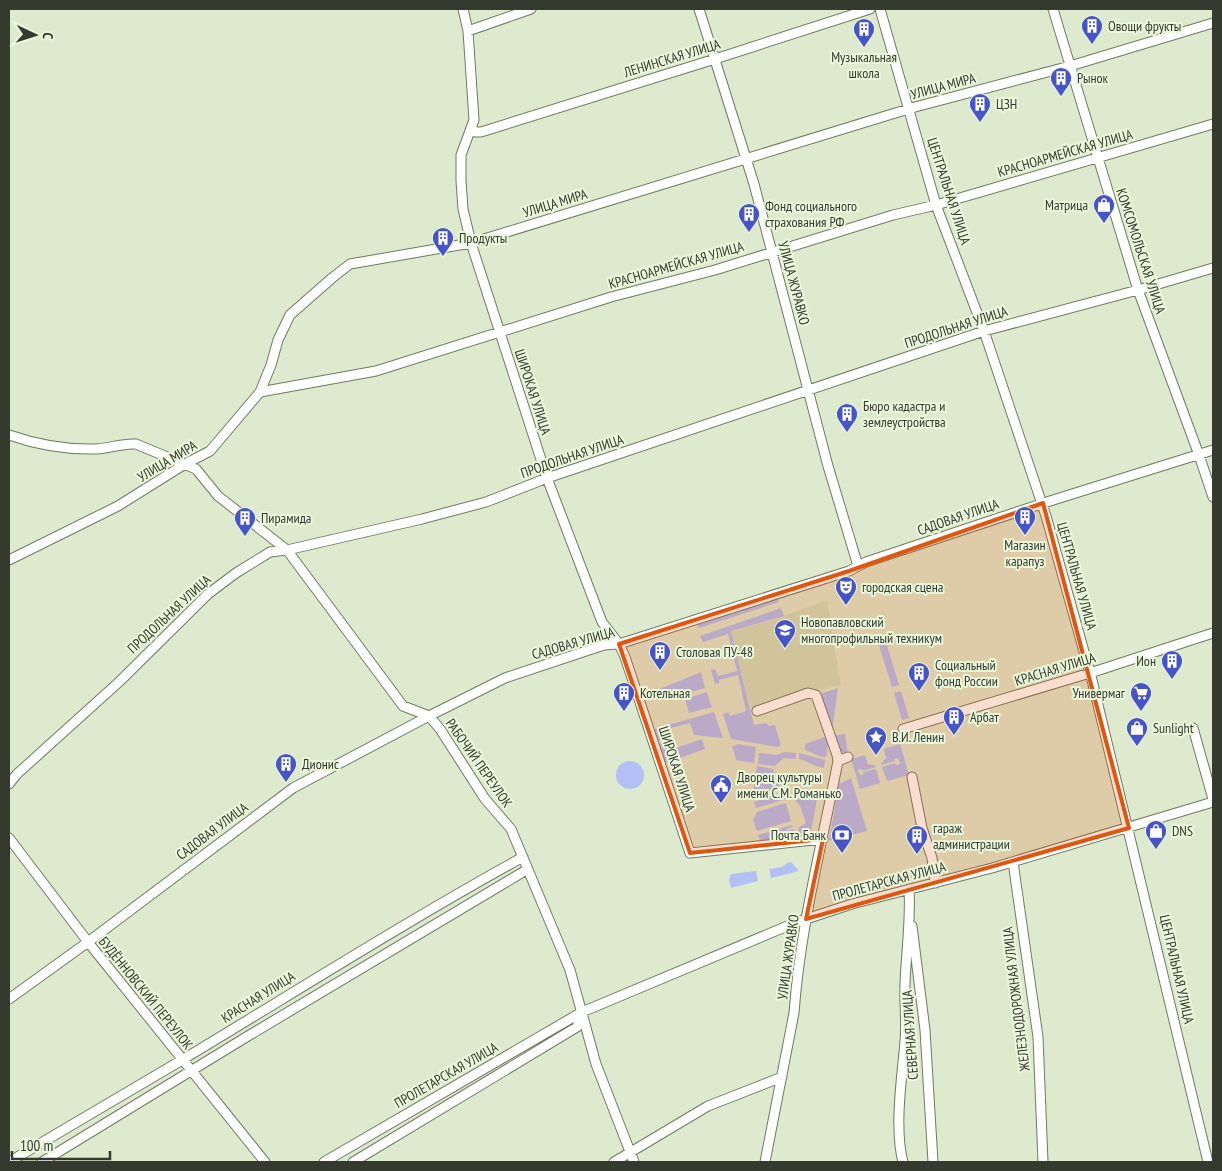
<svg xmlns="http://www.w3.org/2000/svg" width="1222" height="1171" font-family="'PT Sans Narrow',sans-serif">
<rect width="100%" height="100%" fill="#ddeace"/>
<path fill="#cfe0bd" d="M827,600L841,685L808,693L752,713L731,631L770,621Z"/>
<path fill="#b2c0f6" d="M777,597L779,602L699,628L696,622Z
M781,608L784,616L731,631L754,725L766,723L769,726L775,725L781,745L777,747L731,739L723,714L728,712L730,716L746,711L738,675L719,680V683L715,684L711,670L715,669L718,676L737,671L728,634L703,642L700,636Z
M886,642L899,685L892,687L879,645Z
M701,672L705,688L668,699L658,694L651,696L650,693Z
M838,688L832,732L820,694Z
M901,691L909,718L902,720L894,693Z
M707,692L712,707L689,713L685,699Z
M714,712L723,738L694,735L690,723L660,731L662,740L657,742L651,730Z
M845,734L848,754C838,753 837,744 834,736Z
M825,737L829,738L826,757L819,756L805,750V744Z
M702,739L705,749L677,759L673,749Z
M663,742L666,751L672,749L675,760L664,763L658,744Z
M738,744L756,747L754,763L736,760L732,746Z
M900,744L909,775L887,781L882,767L895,763L896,765L900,764L898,758L894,759L895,761L881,765V764L886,758L884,749Z
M785,752L796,753V759L784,758L775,766L758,764L759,753L776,755Z
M799,753L825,760L824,768C814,767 808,761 799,759Z
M865,755L868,764L875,765L876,767L863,771L862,769L858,770L860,775L864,774L863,772L876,769L880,783L860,789L851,759Z
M616 775a14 14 0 1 1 28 0a14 14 0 1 1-28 0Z
M757,766L773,769L776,780L755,777Z
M851,778L867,831L829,841L839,784Z
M755,780L778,783L782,789L752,798Z
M785,792L789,798L756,808L754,802Z
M818,793L810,838L801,840L798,828L806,823L800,806L795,800Z
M786,803L791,821L757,831L753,820L757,812Z
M792,825L793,827L786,829L787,831L794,829L797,839L761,842L758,835Z
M791,862L799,871L771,878L769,869L782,867L787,863Z
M756,871L758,881L731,888L729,879L731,874Z"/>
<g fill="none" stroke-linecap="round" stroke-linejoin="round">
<g stroke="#6f7b62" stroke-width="11">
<path id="minor" d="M463,9L468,31L474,120L461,155V181L463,209L471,243L547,478L602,622L619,644L625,657L690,853L823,839
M699,9L754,184L828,466L858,566
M880,9L936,205L984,331L1046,516L1092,680L1208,1162
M1053,9L1138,290L1199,455L1213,497
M468,31L531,9
M472,128L475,132H481L715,59L870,9
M260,392L376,371L611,297L715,270L893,215L936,205L1213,124
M9,435C38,445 66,450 97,449C110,448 123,443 136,444L196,469L218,496L287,550L403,706L429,716L440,729L485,799L511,829L570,970L596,1064L634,1162
M9,560L118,506L185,464L210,451L260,392L271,365L278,340L290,315L332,278L350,264L471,243L915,107L1070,66L1213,23
M757,711L808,693L816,695L837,755L838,761C822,844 800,928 794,1013L765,1162
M1193,728L1213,799
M903,729L1090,673L1213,633
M838,761L848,757
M912,777L922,828L932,858L935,883
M9,784L17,774L119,682L208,594L236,573L270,552L287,550L422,519L486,502L547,478L984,331L1138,290L1213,268
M9,838L88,942L265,1162
M1013,862L1038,1037L1043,1162
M912,926L925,1030L933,1162
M9,999L88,942L293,788L429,716L505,678L604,645L619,644L849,571L866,562L1050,501L1213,450
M582,1012L797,922L852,904L992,868L1213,802
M9,1162C66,1128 124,1094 182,1060C295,992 407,921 523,857
M42,1162L248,1036L528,869
M324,1162L582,1012L577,1027L353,1162
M614,1162L708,1106L782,1077
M903,1162C894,1128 902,1077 905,1041C907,1022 904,1003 905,984C906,953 911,921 909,889"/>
</g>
<use href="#minor" stroke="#fff" stroke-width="9"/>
</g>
<path fill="#df570e" fill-opacity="0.2" stroke="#df570e" stroke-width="4" stroke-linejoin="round" d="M1043,503L1129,828L806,919L823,839L690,853L619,644L849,571Z"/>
<defs>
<g id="building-pin" transform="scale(1.125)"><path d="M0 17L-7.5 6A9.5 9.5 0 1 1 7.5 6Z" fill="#4753c8" stroke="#eaf7db"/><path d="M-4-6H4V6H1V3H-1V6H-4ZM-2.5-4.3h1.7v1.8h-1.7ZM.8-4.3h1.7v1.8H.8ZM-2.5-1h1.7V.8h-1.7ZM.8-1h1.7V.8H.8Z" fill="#fff"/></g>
<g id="shop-pin" transform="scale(1.125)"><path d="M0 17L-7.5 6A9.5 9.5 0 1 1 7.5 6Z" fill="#4753c8" stroke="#eaf7db"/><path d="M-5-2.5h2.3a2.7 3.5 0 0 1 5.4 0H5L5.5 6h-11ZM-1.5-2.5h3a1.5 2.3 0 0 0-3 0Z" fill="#fff"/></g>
<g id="theatre-pin" transform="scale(1.125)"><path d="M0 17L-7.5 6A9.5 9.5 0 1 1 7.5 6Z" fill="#4753c8" stroke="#eaf7db"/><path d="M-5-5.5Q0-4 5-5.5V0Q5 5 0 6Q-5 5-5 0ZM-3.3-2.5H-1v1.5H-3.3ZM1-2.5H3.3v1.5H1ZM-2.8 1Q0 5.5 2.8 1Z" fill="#fff"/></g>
<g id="university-pin" transform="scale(1.125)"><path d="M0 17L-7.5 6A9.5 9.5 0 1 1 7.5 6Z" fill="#4753c8" stroke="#eaf7db"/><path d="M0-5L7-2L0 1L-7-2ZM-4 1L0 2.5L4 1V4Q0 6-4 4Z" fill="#fff"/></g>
<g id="supermarket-pin" transform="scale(1.125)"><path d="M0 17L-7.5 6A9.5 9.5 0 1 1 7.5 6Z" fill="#4753c8" stroke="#eaf7db"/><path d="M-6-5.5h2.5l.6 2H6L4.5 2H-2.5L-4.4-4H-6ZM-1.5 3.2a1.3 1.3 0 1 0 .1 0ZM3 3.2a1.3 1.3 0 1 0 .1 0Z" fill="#fff"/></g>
<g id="sight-pin" transform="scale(1.125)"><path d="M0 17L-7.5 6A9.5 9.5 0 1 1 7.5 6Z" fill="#4753c8" stroke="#eaf7db"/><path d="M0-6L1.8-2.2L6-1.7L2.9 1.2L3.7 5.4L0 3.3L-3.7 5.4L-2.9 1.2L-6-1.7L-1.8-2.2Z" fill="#fff"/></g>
<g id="civic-pin" transform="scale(1.125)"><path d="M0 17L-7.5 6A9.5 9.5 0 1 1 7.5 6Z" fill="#4753c8" stroke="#eaf7db"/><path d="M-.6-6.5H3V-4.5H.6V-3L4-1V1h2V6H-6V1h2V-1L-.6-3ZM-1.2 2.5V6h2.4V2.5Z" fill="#fff"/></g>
<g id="bank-pin" transform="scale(1.125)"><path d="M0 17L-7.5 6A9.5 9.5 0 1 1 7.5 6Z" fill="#4753c8" stroke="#eaf7db"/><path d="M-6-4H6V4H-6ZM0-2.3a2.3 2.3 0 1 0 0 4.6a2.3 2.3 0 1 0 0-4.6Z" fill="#fff"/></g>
</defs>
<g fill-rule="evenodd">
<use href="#building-pin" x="1092" y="26"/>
<use href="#building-pin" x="864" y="29"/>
<use href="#building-pin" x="1061" y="78"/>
<use href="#building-pin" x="980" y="104"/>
<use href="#shop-pin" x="1104" y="205"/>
<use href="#building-pin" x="749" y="214"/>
<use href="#building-pin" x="443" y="238"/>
<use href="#building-pin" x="847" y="414"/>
<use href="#building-pin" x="1025" y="517"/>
<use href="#building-pin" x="245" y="518"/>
<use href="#theatre-pin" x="846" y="587"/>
<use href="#university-pin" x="785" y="630"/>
<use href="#building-pin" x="660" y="652"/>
<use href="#building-pin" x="1172" y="661"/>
<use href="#building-pin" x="919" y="673"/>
<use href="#building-pin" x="624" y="693"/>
<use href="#supermarket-pin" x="1141" y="693"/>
<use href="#building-pin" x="954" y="717"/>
<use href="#shop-pin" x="1137" y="728"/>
<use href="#sight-pin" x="876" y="737"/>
<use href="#building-pin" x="286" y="764"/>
<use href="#civic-pin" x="721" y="785"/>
<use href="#shop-pin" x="1156" y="831"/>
<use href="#bank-pin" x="842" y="835"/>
<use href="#building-pin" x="917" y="836"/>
</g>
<g text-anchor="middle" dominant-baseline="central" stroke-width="4" stroke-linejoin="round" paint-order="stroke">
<g font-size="14" fill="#353a2f" stroke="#eaf7db" text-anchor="start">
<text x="1108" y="26">Овощи фрукты</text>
<text x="864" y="57" text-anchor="middle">Музыкальная<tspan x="864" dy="16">школа</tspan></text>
<text x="1077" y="78">Рынок</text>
<text x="996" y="104">ЦЗН</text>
<text x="1088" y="205" text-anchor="end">Матрица</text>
<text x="765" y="206">Фонд социального<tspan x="765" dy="16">страхования РФ</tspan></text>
<text x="459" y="238">Продукты</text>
<text x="863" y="406">Бюро кадастра и<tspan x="863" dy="16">землеустройства</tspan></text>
<text x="261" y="518">Пирамида</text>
<text x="1025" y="545" text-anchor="middle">Магазин<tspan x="1025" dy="16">карапуз</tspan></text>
<text x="862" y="587">городская сцена</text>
<text x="801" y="622">Новопавловский<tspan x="801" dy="16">многопрофильный техникум</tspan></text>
<text x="676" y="652">Столовая ПУ-48</text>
<text x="1156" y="661" text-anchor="end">Ион</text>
<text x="935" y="665">Социальный<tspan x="935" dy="16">фонд России</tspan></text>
<text x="640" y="693">Котельная</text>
<text x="1125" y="693" text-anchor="end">Универмаг</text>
<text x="970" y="717">Арбат</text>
<text x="1153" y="728">Sunlight</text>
<text x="892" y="737">В.И. Ленин</text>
<text x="302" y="764">Дионис</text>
<text x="737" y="777">Дворец культуры<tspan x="737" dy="16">имени С.М. Романько</tspan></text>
<text x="933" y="828">гараж<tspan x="933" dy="16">администрации</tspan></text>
<text x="1172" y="831">DNS</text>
<text x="826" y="835" text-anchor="end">Почта Банк</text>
</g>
<g font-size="14" fill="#353a2f" stroke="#eaf7db">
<text transform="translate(672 58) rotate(-17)">ЛЕНИНСКАЯ УЛИЦА</text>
<text transform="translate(943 86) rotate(-15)">УЛИЦА МИРА</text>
<text transform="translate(1065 153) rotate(-16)">КРАСНОАРМЕЙСКАЯ УЛИЦА</text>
<text transform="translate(949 191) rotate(72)">ЦЕНТРАЛЬНАЯ УЛИЦА</text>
<text transform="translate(555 203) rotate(-17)">УЛИЦА МИРА</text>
<text transform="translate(1141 251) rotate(72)">КОМСОМОЛЬСКАЯ УЛИЦА</text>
<text transform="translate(676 265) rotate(-16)">КРАСНОАРМЕЙСКАЯ УЛИЦА</text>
<text transform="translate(794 283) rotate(75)">УЛИЦА ЖУРАВКО</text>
<text transform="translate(956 327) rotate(-18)">ПРОДОЛЬНАЯ УЛИЦА</text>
<text transform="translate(533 392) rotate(72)">ШИРОКАЯ УЛИЦА</text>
<text transform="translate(572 456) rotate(-19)">ПРОДОЛЬНАЯ УЛИЦА</text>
<text transform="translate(167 461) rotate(-31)">УЛИЦА МИРА</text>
<text transform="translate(958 517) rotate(-19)">САДОВАЯ УЛИЦА</text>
<text transform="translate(1077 576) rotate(74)">ЦЕНТРАЛЬНАЯ УЛИЦА</text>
<text transform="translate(169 614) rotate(-43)">ПРОДОЛЬНАЯ УЛИЦА</text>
<text transform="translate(573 643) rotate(-16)">САДОВАЯ УЛИЦА</text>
<text transform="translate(1055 669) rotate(-17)">КРАСНАЯ УЛИЦА</text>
<text transform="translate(479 763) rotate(55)">РАБОЧИЙ ПЕРЕУЛОК</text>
<text transform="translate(677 769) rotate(72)">ШИРОКАЯ УЛИЦА</text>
<text transform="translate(212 831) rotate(-37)">САДОВАЯ УЛИЦА</text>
<text transform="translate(889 881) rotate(-15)">ПРОЛЕТАРСКАЯ УЛИЦА</text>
<text transform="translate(788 957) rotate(-82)">УЛИЦА ЖУРАВКО</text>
<text transform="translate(1177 969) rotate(77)">ЦЕНТРАЛЬНАЯ УЛИЦА</text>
<text transform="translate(146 993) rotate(51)">БУДЁННОВСКИЙ ПЕРЕУЛОК</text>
<text transform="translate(258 997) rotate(-32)">КРАСНАЯ УЛИЦА</text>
<text transform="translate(1016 999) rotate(-97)">ЖЕЛЕЗНОДОРОЖНАЯ УЛИЦА</text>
<text transform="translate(910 1035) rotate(-94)">СЕВЕРНАЯ УЛИЦА</text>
<text transform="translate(446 1075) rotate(-30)">ПРОЛЕТАРСКАЯ УЛИЦА</text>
</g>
</g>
<rect width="1222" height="1171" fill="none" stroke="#353a2f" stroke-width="20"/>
<g transform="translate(35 35) rotate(94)" stroke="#eaf7db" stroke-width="4" paint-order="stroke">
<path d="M0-4L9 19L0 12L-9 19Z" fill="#353a2f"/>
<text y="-8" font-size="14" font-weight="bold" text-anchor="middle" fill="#353a2f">С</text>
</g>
<path d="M12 1151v8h98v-8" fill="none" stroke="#353a2f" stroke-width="2.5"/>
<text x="20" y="1151" font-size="15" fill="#353a2f" stroke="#eaf7db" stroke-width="4" paint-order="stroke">100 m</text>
</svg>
